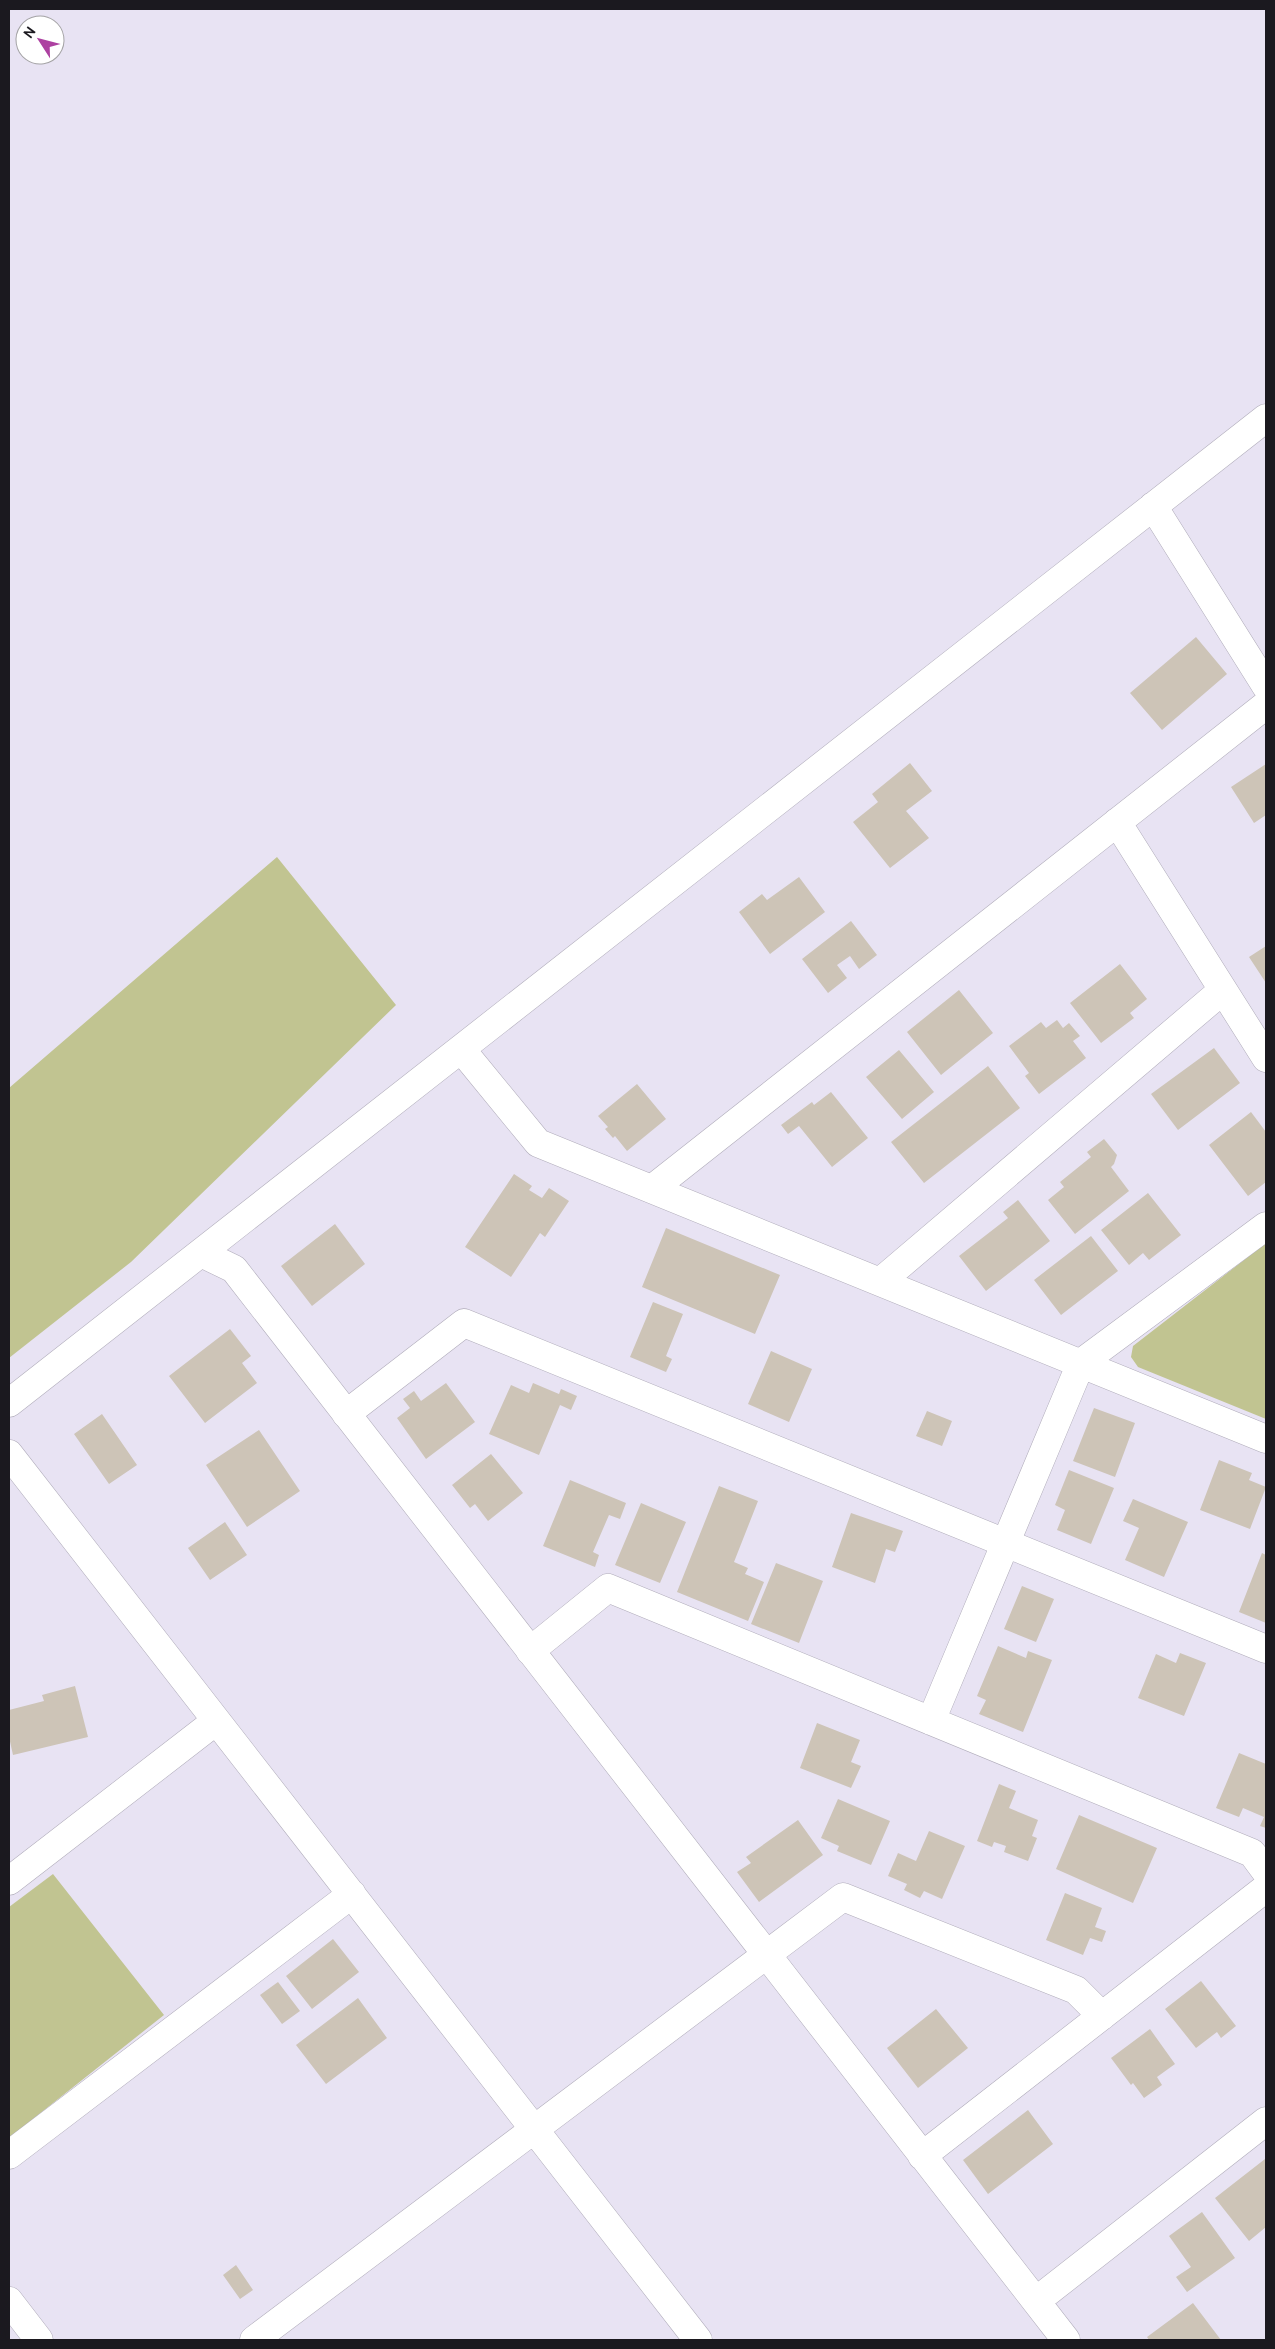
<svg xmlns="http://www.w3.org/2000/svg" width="1275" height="2349" font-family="Cabin,sans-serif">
<rect width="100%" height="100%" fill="#e8e3f3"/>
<path fill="#c1c491" d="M277,857L396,1005L131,1262L9,1358V1088Z
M1266,1243V1419L1138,1367L1131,1357L1133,1346Z
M53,1874L164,2015L9,2138V1907Z"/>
<path fill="#cdc4b7" d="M1196,637L1227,674L1162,730L1130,693Z
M910,763L932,791L906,811L929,838L890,868L853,822L878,802L872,794Z
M1266,764V815L1254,823L1231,787Z
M799,877L825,912L770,954L739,912L762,894L767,900Z
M851,921L877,955L859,969L850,956L837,965L847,978L828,993L802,959Z
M1266,946V983L1249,957Z
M1120,964L1147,999L1130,1013L1134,1018L1101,1043L1070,1003Z
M959,990L993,1033L941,1075L907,1032Z
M1057,1020L1063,1028L1069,1023L1080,1036L1073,1041L1086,1058L1039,1094L1025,1076L1029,1073L1009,1046L1041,1022L1046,1028Z
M1214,1048L1240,1083L1178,1130L1151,1094Z
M899,1050L934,1092L902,1119L866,1077Z
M988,1066L1020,1108L924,1183L891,1142Z
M637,1084L666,1119L627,1151L615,1136L613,1138L605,1129L608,1127L598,1116Z
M831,1092L868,1138L832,1167L799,1126L788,1134L781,1125L812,1102L814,1105Z
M1251,1112L1266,1132V1182L1248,1196L1209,1145Z
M1104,1139L1117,1155L1114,1164L1111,1167L1129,1191L1075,1234L1048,1200L1064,1187L1060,1182L1091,1157L1087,1152Z
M514,1174L532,1186L529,1190L542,1198L549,1188L569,1201L545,1237L540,1233L511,1277L465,1247Z
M1148,1193L1181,1235L1149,1260L1143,1253L1129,1265L1101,1230Z
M1018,1200L1050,1241L986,1291L959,1256L1008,1218L1003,1212Z
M335,1224L365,1264L312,1306L281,1266Z
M666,1228L780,1275L755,1334L642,1287Z
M1091,1236L1118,1271L1061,1315L1034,1280Z
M653,1302L683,1314L666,1356L672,1359L666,1372L630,1357Z
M230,1329L251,1356L242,1363L257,1383L205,1423L169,1376Z
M771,1351L812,1369L789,1422L748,1404Z
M446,1383L475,1422L426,1459L397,1418L410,1408L403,1399L414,1391L421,1401Z
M533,1383L559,1394L561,1389L577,1396L571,1410L560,1405L539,1455L489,1434L511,1385L529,1393Z
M1094,1408L1135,1423L1115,1477L1073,1461Z
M927,1411L952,1421L942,1446L916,1436Z
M102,1414L137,1465L109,1484L74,1434Z
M259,1430L300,1491L247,1527L206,1465Z
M491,1454L523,1493L488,1521L475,1504L470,1508L452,1485Z
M1219,1460L1252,1473L1249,1480L1266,1487L1250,1529L1200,1510Z
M1069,1470L1114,1488L1091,1544L1057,1530L1065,1510L1055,1505Z
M570,1480L626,1503L620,1519L609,1515L593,1552L599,1555L595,1567L543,1546Z
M719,1486L758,1501L734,1562L748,1568L745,1574L764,1582L748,1621L677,1592Z
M1133,1499L1188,1522L1164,1577L1125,1560L1139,1528L1123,1521Z
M641,1503L686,1522L660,1583L615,1565Z
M851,1513L903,1531L895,1552L886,1549L875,1583L832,1567Z
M225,1522L247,1555L210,1580L188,1548Z
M1262,1553L1266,1555V1623L1239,1612Z
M776,1563L823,1581L799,1643L751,1624Z
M1022,1586L1054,1599L1036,1642L1004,1629Z
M998,1646L1026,1658L1028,1651L1052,1660L1023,1732L979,1714L986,1700L977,1696Z
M1180,1653L1206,1663L1184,1716L1138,1698L1156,1654L1176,1663Z
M75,1686L88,1737L13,1755L9,1737V1710L44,1701L42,1695Z
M817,1723L860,1740L851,1762L861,1766L851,1788L800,1768Z
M1239,1753L1266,1764V1828L1260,1826L1264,1817L1243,1808L1239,1817L1216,1808Z
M999,1784L1016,1791L1009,1808L1038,1820L1032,1836L1037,1838L1028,1861L1004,1852L1006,1846L994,1842L992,1847L977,1841Z
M838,1799L890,1821L871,1865L837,1851L839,1846L821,1838Z
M1079,1815L1157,1848L1133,1903L1056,1869Z
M798,1820L823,1855L759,1902L737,1872L751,1863L746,1857Z
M929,1831L965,1846L942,1899L924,1891L920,1898L904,1890L907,1884L888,1876L898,1853L916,1861Z
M1065,1893L1102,1908L1095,1927L1106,1931L1102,1942L1090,1938L1083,1955L1046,1940Z
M333,1939L359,1972L312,2009L286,1976Z
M1201,1981L1236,2026L1221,2038L1217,2032L1196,2048L1165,2009Z
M278,1982L300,2011L282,2024L260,1995Z
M358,1998L387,2038L326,2084L296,2045Z
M936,2009L968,2048L918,2088L887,2048Z
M1150,2029L1175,2064L1157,2077L1162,2085L1144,2098L1133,2083L1131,2085L1111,2058Z
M1028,2110L1053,2144L988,2194L963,2160Z
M1265,2159L1266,2161V2227L1249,2241L1215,2198Z
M1202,2212L1235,2258L1187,2292L1176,2277L1191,2267L1169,2236Z
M236,2265L253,2290L240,2299L223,2275Z
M1193,2303L1221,2340H1149L1147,2337Z"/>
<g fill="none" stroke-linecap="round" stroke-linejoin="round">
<g stroke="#b0acba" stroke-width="29">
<path id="street" d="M1153,506L1266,686
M1117,822L1266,1058
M461,1049L538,1143L1266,1439
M652,1189L1266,705
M201,1253L234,1269L1066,2340
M880,1282L1223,990
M9,1403L1266,418
M346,1414L464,1323L1266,1649
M9,1454L698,2340
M530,1651L608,1588L1252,1853L1266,1872
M931,1721L1081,1363L1266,1226
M9,1881L216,1721
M9,2155L352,1894
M922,2156L1266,1888
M9,2301L39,2340
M1036,2301L1266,2121
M254,2340L843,1897L1076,1990L1102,2016"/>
</g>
<use href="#street" stroke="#fff" stroke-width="28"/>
</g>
<rect width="1275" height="2349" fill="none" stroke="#1b191f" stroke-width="20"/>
<g transform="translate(40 40) rotate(306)"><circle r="24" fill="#ffffff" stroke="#a4a3a5"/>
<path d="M0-4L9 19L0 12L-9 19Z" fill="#ad41a1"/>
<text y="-8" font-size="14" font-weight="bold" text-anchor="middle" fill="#1b191f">N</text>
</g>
</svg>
